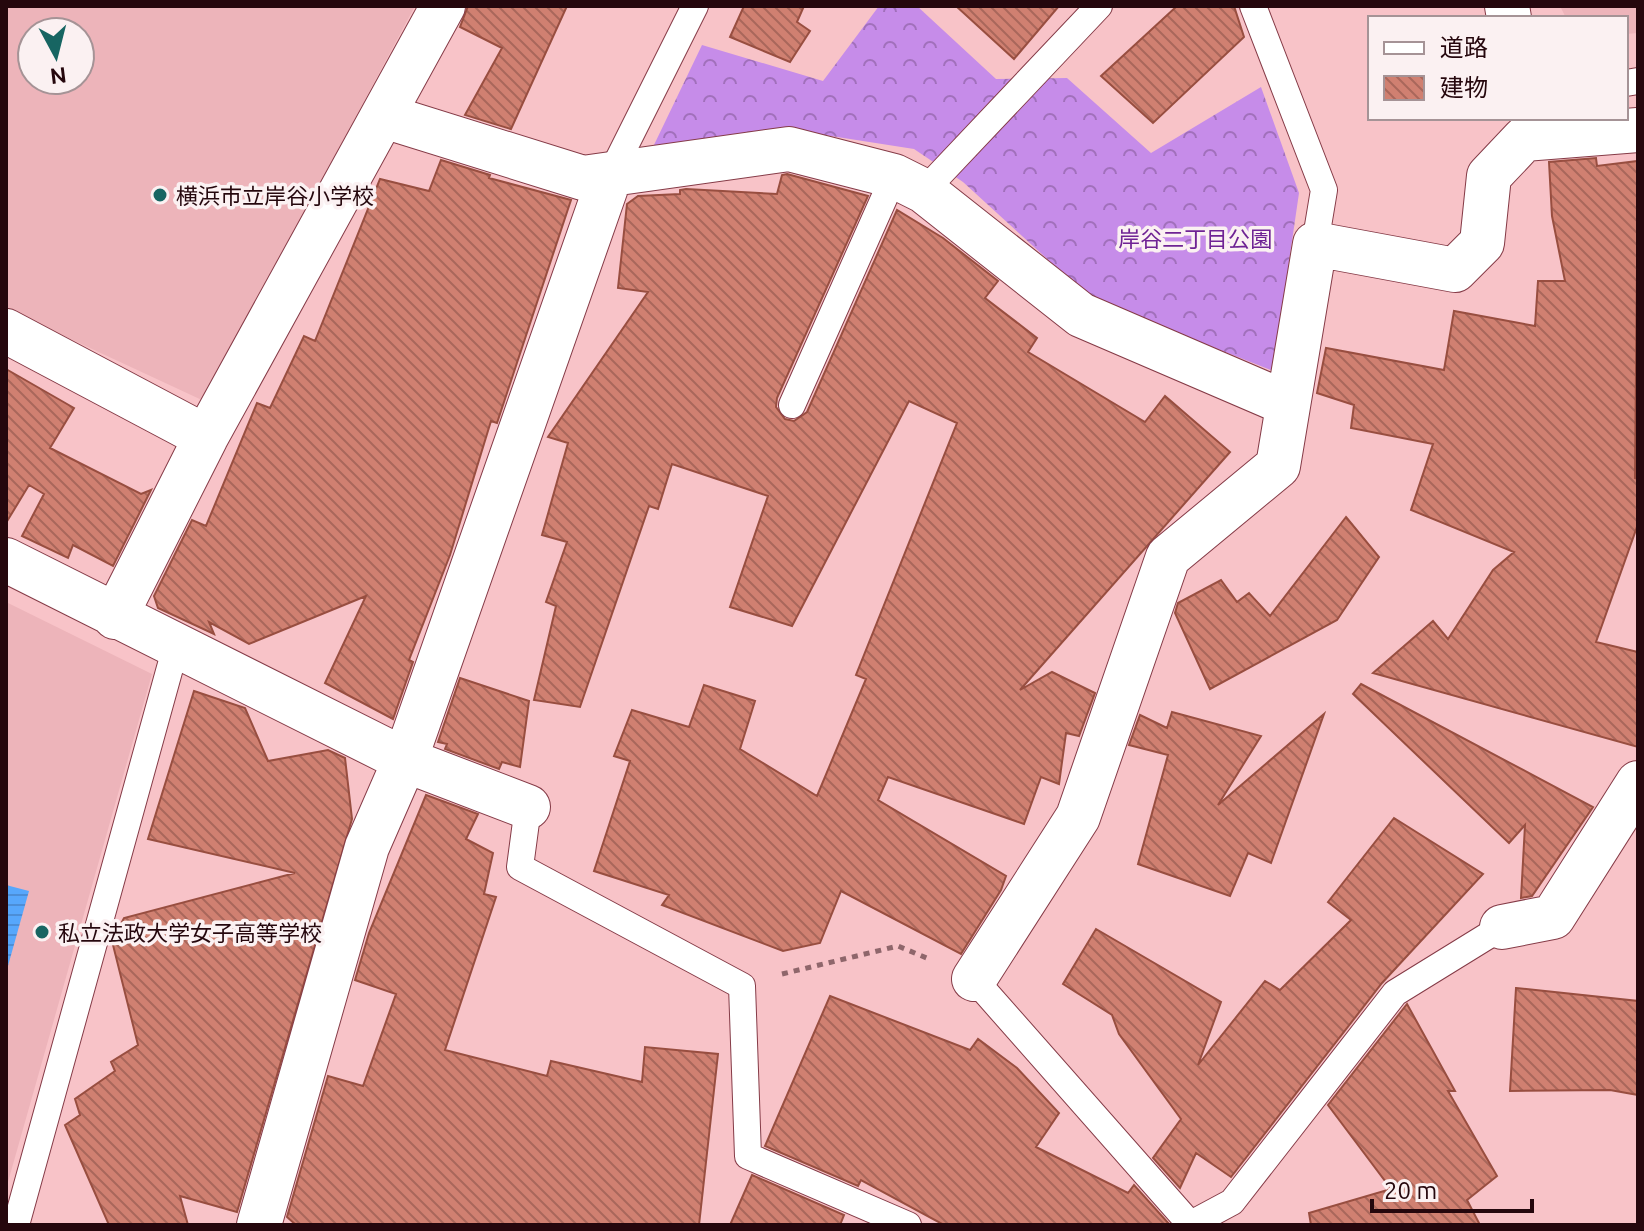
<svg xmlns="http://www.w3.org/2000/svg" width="1644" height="1231" font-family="Ubuntu,'Noto Sans JP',sans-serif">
<defs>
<pattern id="forest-crowns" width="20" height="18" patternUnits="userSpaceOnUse" patternTransform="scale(2)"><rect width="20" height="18" fill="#c68ce9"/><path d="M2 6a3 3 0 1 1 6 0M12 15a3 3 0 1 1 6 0" fill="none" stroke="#a170bb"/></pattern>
<pattern id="water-rules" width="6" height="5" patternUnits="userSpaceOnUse" patternTransform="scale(2)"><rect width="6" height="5" fill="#57a7fc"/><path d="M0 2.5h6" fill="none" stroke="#4c8ed7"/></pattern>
<pattern id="building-back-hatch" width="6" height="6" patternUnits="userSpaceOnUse" patternTransform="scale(2)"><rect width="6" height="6" fill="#d08071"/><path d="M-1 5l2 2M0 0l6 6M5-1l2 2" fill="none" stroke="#a9675b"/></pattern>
</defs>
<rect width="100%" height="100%" fill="#f8c3c8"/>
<path fill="#edb4ba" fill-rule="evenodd" d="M6,6H415L204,401L6,309ZM32,32H80V80H32Z
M1560,6H1638V33L1626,34V18H1566Z
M6,602L152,674L6,1189Z"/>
<path fill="url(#forest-crowns)" d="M879,6H917L996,79L1067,78L1151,153L1261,87L1299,193L1273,371L1091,299L963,182L914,149L786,129L653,147L702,45L823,81Z"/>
<path fill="url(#water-rules)" d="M6,885L29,891L6,973Z"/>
<path fill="url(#building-back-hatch)" stroke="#984e40" stroke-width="2" d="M468,6H567L511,129L465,115L502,48L460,27Z
M744,6H804L797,22L810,31L790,62L730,37Z
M956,6H1059L1014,59Z
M1177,6H1234L1244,37L1153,123L1101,76Z
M1596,158L1597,166L1638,161L1635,478L1638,479V524L1596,642L1638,652V747L1373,673L1433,621L1448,639L1493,570L1514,552L1411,510L1433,444L1351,428L1354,405L1317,393L1326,348L1444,370L1454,311L1535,326L1538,281H1565L1552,216L1549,162Z
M441,160L490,175L489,178L571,200L497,423L491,421L450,555L409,660L413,662L393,719L325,683L366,596L249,644L209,622L214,634L158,608L154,596L192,520L206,526L257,403L270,408L304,336L315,341L380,179L429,191Z
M787,174L868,196L777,398L776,407L785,419L794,421L807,412L897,210L943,238L998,281L985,298L1037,338L1028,352L1145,422L1165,396L1230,452L1020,690L1052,672L1095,693L1079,736L1066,733L1059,784L1041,777L1024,824L888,777L878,800L1006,876L1001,890L961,954L841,891L820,943L783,951L662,905L669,895L594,871L630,761L614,756L632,710L689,727L704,685L755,701L740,749L817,796L866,679L856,675L957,423L909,401L792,626L730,607L768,496L672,464L658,509L649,506L580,707L534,700L556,606L546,602L567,542L542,535L568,443L548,437L648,292L618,288L627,204L638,196L680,194V190L686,189L777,194L782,175Z
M6,369L74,408L50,448L141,494L151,490L113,566L73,545L68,558L22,536L44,494L29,485L6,523Z
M1346,517L1379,557L1337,620L1210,689L1175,613L1178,603L1221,580L1237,602L1249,593L1270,616Z
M460,678L529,701L520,767L502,762L499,769L445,749L447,744L438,742Z
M1361,684L1593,807L1532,896L1521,898L1525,825L1509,843L1353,694Z
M194,691L245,708L268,761L328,750L345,758L352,819L237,1212L180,1196L188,1225H109L65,1125L80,1115L75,1099L115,1071L111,1062L138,1045L112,941L124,918L295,873L148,839Z
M1172,712L1261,736L1218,805L1324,714L1271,863L1248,853L1230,896L1138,864L1168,755L1129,745L1140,715L1167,728Z
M426,795L478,814L466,839L493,853L484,894L496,897L445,1050L547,1076L551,1061L642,1082L645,1047L718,1054L699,1225H296L287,1217L328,1076L363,1086L396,994L355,980L369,933Z
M1394,818L1483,874L1382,983L1231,1177L1196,1153L1180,1188L1153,1158L1181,1119L1119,1034L1112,1015L1063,984L1096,929L1221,1002L1198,1065L1265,981L1280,990L1351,920L1328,902Z
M1516,988L1638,1001V1095L1610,1090L1510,1091Z
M830,996L970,1050L978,1039L1017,1068L1059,1113L1036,1147L1128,1193L1134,1185L1170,1225H944L861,1180L858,1186L765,1146Z
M1407,1004L1455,1091H1448L1497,1176L1467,1200L1480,1225H1311L1309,1213L1391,1189L1328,1105Z
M752,1175L844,1215L840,1225H730Z"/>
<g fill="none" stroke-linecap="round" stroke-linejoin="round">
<g stroke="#853b47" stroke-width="28">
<path id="service" d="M1253,6L1324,190L1315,244
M1626,83L1638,81
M610,176L695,6
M924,191L1099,6
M792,405L894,176
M528,807L520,867L742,986L748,1156L908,1225
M974,979L1191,1225
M1191,1224L1232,1202L1395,993L1502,927
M16,1225L176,646"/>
</g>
<g stroke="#853b47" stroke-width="46">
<path id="minor" d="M1507,6L1509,18
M384,116L583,178L789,149L894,176L924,191L1081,315L1288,404
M6,331L206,437
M6,560L405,760L528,807
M115,617L206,437L443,6
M1502,927L1553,917L1638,783
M974,979L1078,817L1168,557L1278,466L1315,244L1455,270L1482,243L1489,176L1524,139L1638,130
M259,1225L367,847L405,760L610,176"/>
</g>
<path stroke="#8f666b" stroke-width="5" stroke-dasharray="6 6" stroke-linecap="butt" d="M782,974L898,946L929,959"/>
<use href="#service" stroke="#fff" stroke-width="26"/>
<use href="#minor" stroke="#fff" stroke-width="44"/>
</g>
<g fill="#176562" stroke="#fbf1f2" stroke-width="3">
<circle cx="160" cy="195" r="8"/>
<circle cx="42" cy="932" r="8"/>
</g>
<g text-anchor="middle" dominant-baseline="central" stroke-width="7" stroke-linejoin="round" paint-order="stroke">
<g font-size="22" fill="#25070d" stroke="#fbf1f2" text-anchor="start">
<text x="176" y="195">横浜市立岸谷小学校</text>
<text x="58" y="932">私立法政大学女子高等学校</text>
</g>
<g font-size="22" fill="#6f2394" stroke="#fbf1f2">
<text x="1195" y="238">岸谷二丁目公園</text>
</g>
</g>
<rect width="1644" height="1231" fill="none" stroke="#25070d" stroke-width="16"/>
<rect x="1368" y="16" width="260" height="104" fill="#fbf1f2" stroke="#a59396" stroke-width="2"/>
<rect x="1384" y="42" width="40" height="12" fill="#ffffff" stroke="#a59396" stroke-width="2"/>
<text x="1440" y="56" font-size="24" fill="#25070d">道路</text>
<rect x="1384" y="76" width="40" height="24" fill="url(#building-back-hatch)" stroke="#a59396" stroke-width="2"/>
<text x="1440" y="96" font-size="24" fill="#25070d">建物</text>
<g transform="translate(56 56) rotate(173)"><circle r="38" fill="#fbf1f2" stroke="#a59396" stroke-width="2"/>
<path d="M0-6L14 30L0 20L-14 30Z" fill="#176562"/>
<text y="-12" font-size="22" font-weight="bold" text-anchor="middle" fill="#25070d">N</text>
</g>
<path d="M1372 1199v12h160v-12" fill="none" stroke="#25070d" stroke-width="4"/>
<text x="1384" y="1199" font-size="24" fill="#25070d" stroke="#fbf1f2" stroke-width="6" paint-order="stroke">20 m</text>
</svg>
